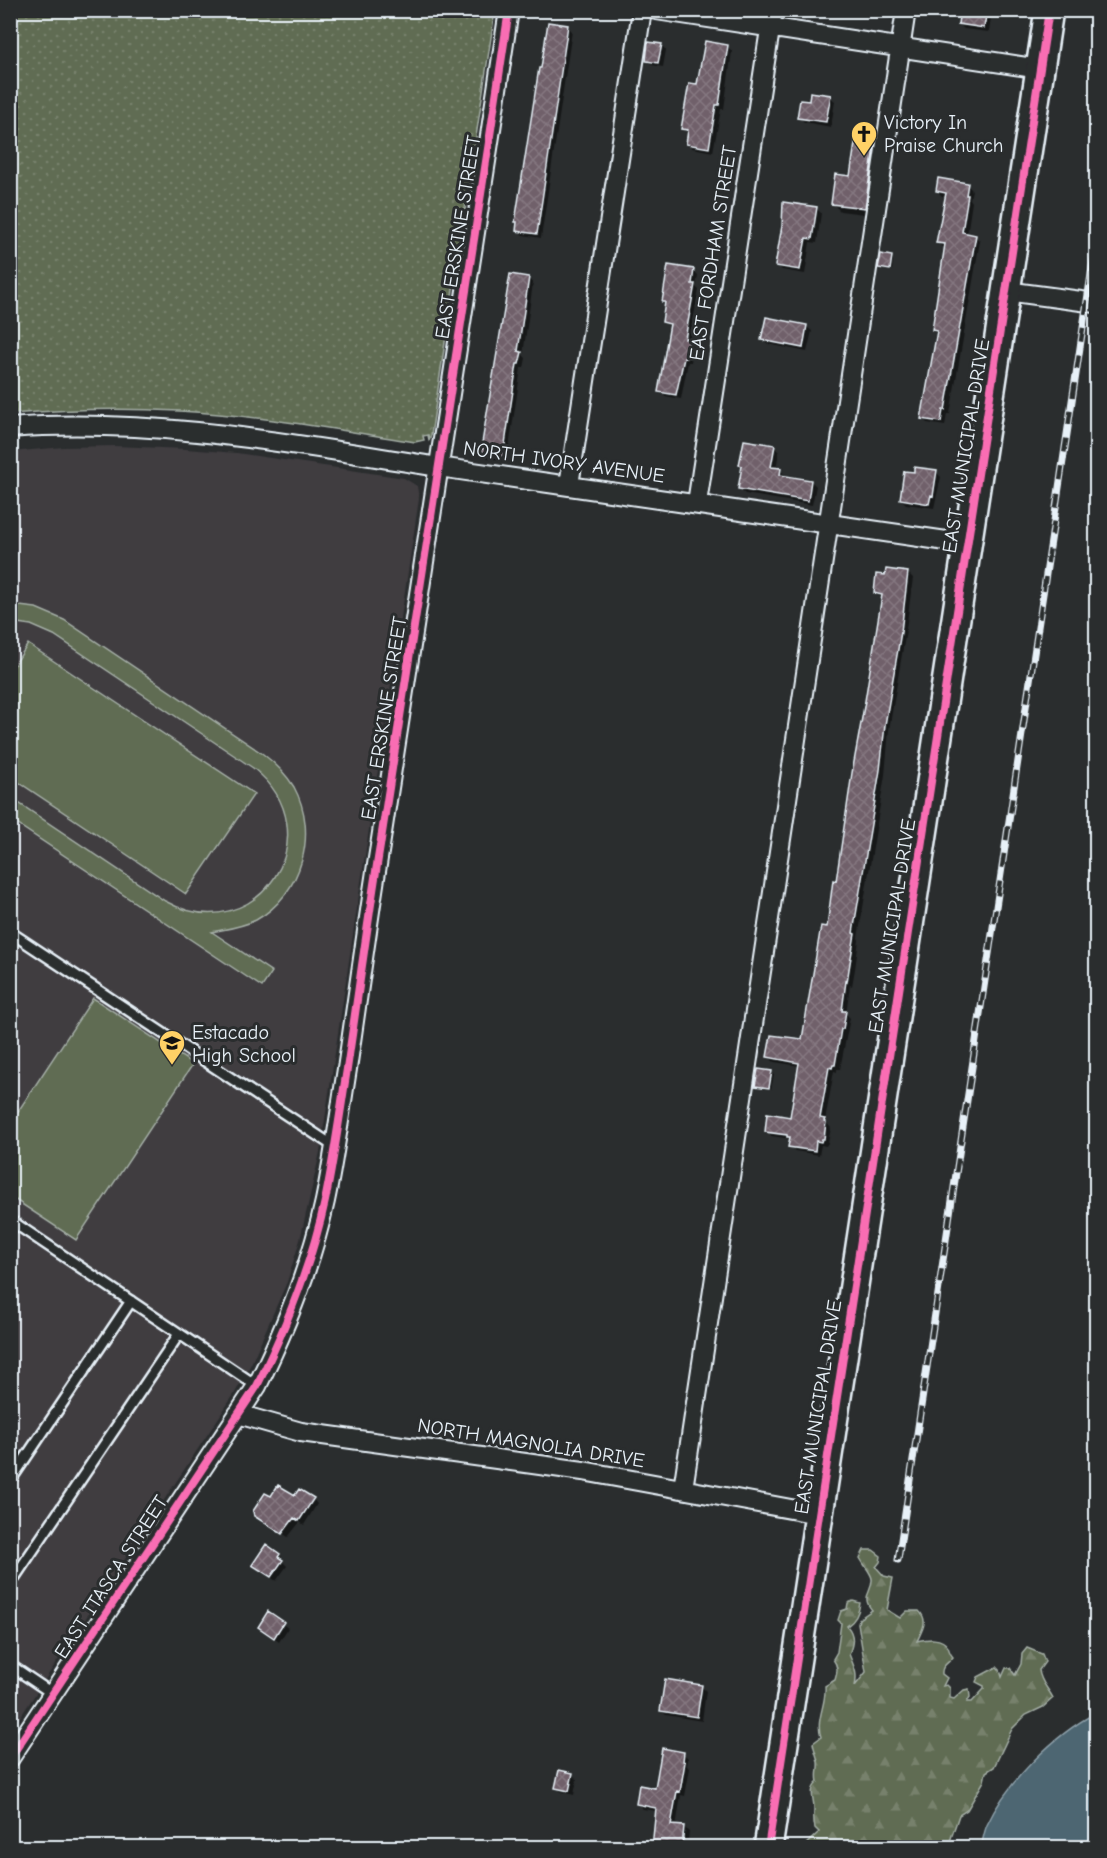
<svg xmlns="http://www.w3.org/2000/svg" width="1107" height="1858" font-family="'Comic Neue',sans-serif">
<defs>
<pattern id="grass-dots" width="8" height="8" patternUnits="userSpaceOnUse" patternTransform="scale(1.5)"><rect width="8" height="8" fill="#606c53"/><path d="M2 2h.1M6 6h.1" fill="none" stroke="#77816c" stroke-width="1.8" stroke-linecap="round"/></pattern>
<pattern id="forest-firs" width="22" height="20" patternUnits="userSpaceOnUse" patternTransform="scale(1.5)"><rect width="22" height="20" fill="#606c53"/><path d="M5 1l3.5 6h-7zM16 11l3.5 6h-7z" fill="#77816c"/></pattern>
<pattern id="building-cross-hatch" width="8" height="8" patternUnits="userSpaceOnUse" patternTransform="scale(1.5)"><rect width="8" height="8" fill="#70606a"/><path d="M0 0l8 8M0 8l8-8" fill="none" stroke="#847780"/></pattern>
</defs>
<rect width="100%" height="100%" fill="#2a2d2e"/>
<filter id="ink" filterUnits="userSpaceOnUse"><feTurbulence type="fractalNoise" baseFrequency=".0167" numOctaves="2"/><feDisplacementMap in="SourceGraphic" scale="12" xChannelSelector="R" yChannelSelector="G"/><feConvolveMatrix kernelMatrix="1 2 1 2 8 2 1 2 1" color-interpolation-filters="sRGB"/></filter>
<g filter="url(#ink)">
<path fill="#3f3c40" d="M115,446L186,449L237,453L404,478L417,486L419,499L320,1152L300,1240L287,1282L251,1364L235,1393L11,1731V452L63,447Z"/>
<path fill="url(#grass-dots)" stroke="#a4aea6" stroke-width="1.5" d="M11,10L495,11L431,435L429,440L428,435L423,436L424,440L415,442C337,430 258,415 179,411C123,408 67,409 11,414Z"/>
<path fill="url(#forest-firs)" stroke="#a4aea6" stroke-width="1.5" d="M864,1550H873L881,1556L880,1562L876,1567L884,1576L893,1578L887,1610L900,1618L907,1611H919C929,1621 922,1630 917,1641C927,1639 942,1636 948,1647C949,1650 950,1654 953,1657C949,1663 941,1665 942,1674L947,1678L943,1686L947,1685L950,1688V1698L954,1699L964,1690L969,1689L970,1697L967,1702H972L984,1689V1686L976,1682L978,1677L997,1667L1000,1670L1002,1677L1006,1668H1010L1015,1675L1021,1664L1022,1654L1027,1648L1042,1654L1045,1662L1039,1670C1040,1682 1048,1688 1053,1698L1043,1707L1026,1715L1012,1729L994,1767L986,1772L984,1781L967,1810L959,1815L948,1847H803L819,1832L815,1828C813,1821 814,1815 814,1808C814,1797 808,1791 818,1782C816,1774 819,1769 818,1762C817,1755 814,1750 813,1743L821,1737C815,1720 827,1703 825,1686L835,1680C838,1671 838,1666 833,1659L837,1652L841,1623L838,1620L841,1611L847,1609L848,1603L853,1601L860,1603C859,1612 855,1621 847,1626C855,1635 853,1644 849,1654C854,1667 858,1673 855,1686L866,1672L858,1623L859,1619L872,1610C860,1596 873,1592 872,1579C872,1574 863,1564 860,1558Z"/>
<path fill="#606c53" stroke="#a4aea6" stroke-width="1.5" d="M11,605L36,608L64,620L263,754C275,763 286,774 294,787C319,833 302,894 256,920C242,927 227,929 212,932L272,972L262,987L11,820V798L165,901C257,952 335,833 253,768L54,635L31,625L11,622Z
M28,644L254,794L186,894L11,777V670Z
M93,998L193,1064L76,1240L11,1197V1122Z"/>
<path fill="#4d6672" stroke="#8b9ea8" stroke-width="1.5" d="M1096,1713V1847H981C983,1840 984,1832 987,1825C1007,1782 1055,1734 1096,1713Z"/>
<path fill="#0007" d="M837,10H901L898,21Z
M961,10H992L989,32L964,29L959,24Z
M567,26L572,31L541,238L523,235L518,230L542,70Z
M661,45L666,50L663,67L652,65L647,60Z
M727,46L732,51L724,109H721L713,152L692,148L687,143L688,133L683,128L698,86Z
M830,97L835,101L831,127L804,122L799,117L810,103Z
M874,141L882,149L872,215L840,211L832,203L851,178Z
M967,185L972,190L970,199L972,202L967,235L975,236L980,241L950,414H947L945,426L927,423L922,418L938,335L933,330L946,248L942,247L937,242L947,197L942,196L937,191Z
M816,208L821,213L817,243L810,242L805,274L782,270L777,265Z
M891,257L893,259L892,271L882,269L880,267Z
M693,270L698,275L696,287L699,290L689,341L694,346L691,362H688L681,399L665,396L660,392L671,327L664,322L667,304L664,301Z
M528,278L533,283L523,355L526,358L524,368H521L507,461L488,458L483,453Z
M807,327L812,331L807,352L768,344L763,339Z
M774,447L779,452L776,469L780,470L785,475V477L811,481L816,486L812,505L745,494L740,489Z
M936,472L941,477L934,508L906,504L901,499Z
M908,573L913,578L905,637L889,730L885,775L858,938L859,940L855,969L852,986L850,985L846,1014L850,1018L840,1069H837V1072L834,1071L825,1121L831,1128L828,1143L826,1146L821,1145L819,1155L795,1151L790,1146L791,1139L771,1136L767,1131L791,1118L800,1066L774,1062L769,1057L803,1041L837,882L883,598L875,593Z
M772,1073L774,1075L771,1089L757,1085Z
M295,1498L313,1499L317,1504L304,1525L300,1522L288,1537L256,1515Z
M280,1555L284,1560L283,1562L287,1566L276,1581L259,1569Z
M268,1614L288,1628L279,1642L260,1627Z
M701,1686L706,1691L702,1721L666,1715L661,1711Z
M683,1753L688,1758L687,1766L690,1768L685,1796L681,1795L676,1827H684L689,1832L687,1848H654L657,1811L643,1809L638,1804L656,1790Z
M572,1774L577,1779L574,1795L562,1792L557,1787Z"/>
<path fill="url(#building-cross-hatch)" stroke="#e8f1f8" stroke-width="1.5" d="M960,10H987L984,28L958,24Z
M548,22L568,25L537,234L516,231L517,222H515L539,68H541Z
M705,41L728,45L719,105H716L709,148L686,144L688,130L681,129L689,83L697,84Z
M648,42L662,44L658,63L646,61Z
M810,92L831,95L826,122L797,118L800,100L809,101Z
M856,137L875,140L865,208L831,204L835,174L850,176Z
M938,178L968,183L966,195H968L962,232L976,235L945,410H943L941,422L921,419L937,331L932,330L945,244L936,243L946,193L936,191Z
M783,202L817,207L812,239L806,238L800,270L775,266L782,226Z
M881,254L892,256L890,270L878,268Z
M668,265L694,269L692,284H695L685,339H689L687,358H684L676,395L658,392L670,324L662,322L665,302H662Z
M510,274L529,277L518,351L522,352L519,364H517L503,457L482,453L483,444L482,443Z
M766,317L807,325L803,348L761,340Z
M744,440L775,445L771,467L781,468L780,475L811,480L808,501L738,489L742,466L739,465Z
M914,467L937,470L933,496L931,495L929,504L900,499L904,471L914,472Z
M886,569L908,572L901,632L885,725L880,770L853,933L855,934L850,963L847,982L846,981L842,1011H846L843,1029H841L835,1065H833L832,1068L829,1067L820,1118L825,1119L824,1121L826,1122L824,1139H822L821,1142L816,1141L815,1151L788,1147L790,1137H787V1135L765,1132L767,1113L790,1117L799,1063L767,1057L771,1035L802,1039L821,926L827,927L833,880L836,881L852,773L865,701L882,595L874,593L876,574L885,575Z
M758,1069L772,1071L769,1088L755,1086Z
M278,1485L295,1495L299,1489L314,1498L299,1521L294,1518L282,1534L254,1516L253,1511L265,1493L271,1496Z
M266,1544L280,1554L278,1557L283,1560L271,1577L252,1565Z
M268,1611L284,1622L274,1638L258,1627Z
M665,1679L702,1685L697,1717L660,1711Z
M662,1748L684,1752L683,1761L685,1762L680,1792L677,1791L671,1825L684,1826L682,1848H652L656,1808L636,1804L639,1785L655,1788Z
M559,1770L573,1773L569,1791L555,1788Z"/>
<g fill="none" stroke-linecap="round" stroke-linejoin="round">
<g stroke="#e8f1f8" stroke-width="14">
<path id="lane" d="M10,932L335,1147
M10,1220L257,1386
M10,1481L131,1301
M10,1584L179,1334
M10,1665L53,1694"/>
</g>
<g stroke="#e8f1f8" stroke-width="22">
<path id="street" d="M656,10L1040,69
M1006,291L1096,303
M10,428C155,417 297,445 439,467C615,494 791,517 967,544
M569,485L642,10
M697,503L773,10
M238,1414L301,1432L583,1471L818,1514
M683,1489L906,10
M10,1758L257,1386C286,1327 311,1266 325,1201C334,1158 340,1113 347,1069C358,995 368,920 380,846C424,568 467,289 509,10"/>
</g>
<g stroke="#e8f1f8" stroke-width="32">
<path id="secondary" d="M768,1848L1049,10"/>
</g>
<use href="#lane" stroke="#2a2d2e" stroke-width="9"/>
<use href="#street" stroke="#2a2d2e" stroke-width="18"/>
<use href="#secondary" stroke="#2a2d2e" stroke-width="27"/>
<g stroke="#e8f1f8" stroke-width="7">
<path id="rail" d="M898,1560L1096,241"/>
</g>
<use href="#rail" stroke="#2a2d2e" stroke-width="4.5" stroke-dasharray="14" stroke-linecap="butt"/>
<g stroke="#2a2d2e" stroke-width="11">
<path id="cycleway" d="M10,1758L257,1386C286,1327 311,1266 325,1201C334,1158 340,1113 347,1069C358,995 368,920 380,846C424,568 467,289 509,10
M768,1848L1049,10"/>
</g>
<use href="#cycleway" stroke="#f96db3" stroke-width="8"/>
</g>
</g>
<defs>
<g id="church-pin" transform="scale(1.35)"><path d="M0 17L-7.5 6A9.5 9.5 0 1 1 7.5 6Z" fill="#ffd166" stroke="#2a2d2e"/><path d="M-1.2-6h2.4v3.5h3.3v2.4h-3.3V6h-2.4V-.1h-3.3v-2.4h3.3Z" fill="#111"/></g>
<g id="school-pin" transform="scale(1.35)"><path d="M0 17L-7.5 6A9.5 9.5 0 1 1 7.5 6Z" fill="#ffd166" stroke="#2a2d2e"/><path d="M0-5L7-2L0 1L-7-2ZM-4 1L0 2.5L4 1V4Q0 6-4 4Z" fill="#111"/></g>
</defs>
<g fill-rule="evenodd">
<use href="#church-pin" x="864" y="134"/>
<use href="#school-pin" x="172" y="1043"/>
</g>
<g text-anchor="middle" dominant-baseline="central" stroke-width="6" stroke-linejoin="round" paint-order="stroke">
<g font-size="20" fill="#e8f1f8" stroke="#2a2d2e" text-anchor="start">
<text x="884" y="122">Victory In<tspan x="884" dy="23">Praise Church</tspan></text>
<text x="192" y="1032">Estacado<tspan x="192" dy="23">High School</tspan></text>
</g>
<g font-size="20" fill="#e8f1f8" stroke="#2a2d2e">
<text transform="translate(458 237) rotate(-81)">EAST ERSKINE STREET</text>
<text transform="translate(713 253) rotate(-81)">EAST FORDHAM STREET</text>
<text transform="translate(966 446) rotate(-81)">EAST MUNICIPAL DRIVE</text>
<text transform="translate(564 462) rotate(8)">NORTH IVORY AVENUE</text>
<text transform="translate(384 718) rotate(-81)">EAST ERSKINE STREET</text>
<text transform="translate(892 926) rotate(-81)">EAST MUNICIPAL DRIVE</text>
<text transform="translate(818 1407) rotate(-81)">EAST MUNICIPAL DRIVE</text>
<text transform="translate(531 1443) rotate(9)">NORTH MAGNOLIA DRIVE</text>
<text transform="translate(111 1577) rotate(-57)">EAST ITASCA STREET</text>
</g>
</g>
<rect width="1107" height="1858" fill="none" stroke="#2a2d2e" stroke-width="36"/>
<rect x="18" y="18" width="1071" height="1822" fill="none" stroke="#e8f1f8" stroke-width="2" filter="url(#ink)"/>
</svg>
